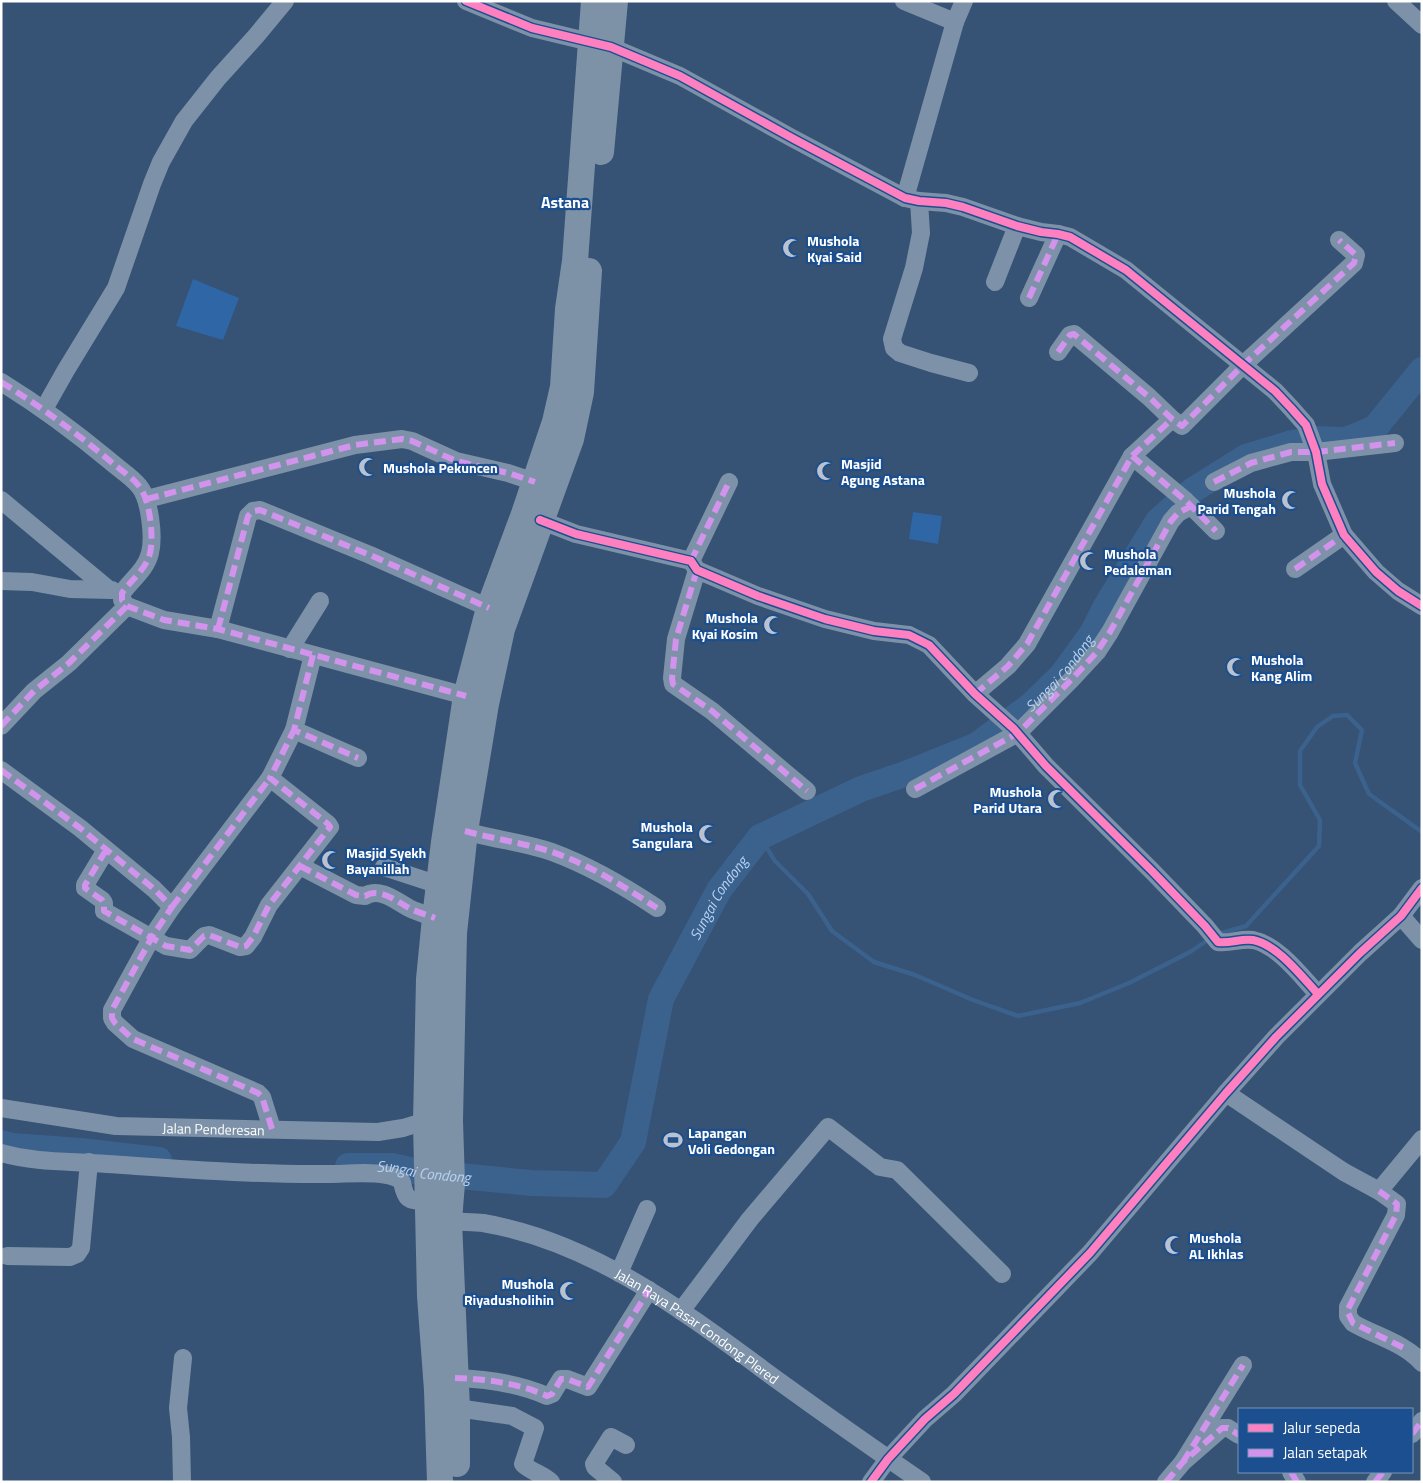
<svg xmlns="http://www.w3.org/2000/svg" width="1423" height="1483" font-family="'Titillium Web',sans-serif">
<rect width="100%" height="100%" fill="#365274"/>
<path fill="#2f66a5" d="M193,279L239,298L223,340L176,326Z
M913,512L942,516L938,544L909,539Z"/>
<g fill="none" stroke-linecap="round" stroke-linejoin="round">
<path stroke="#3b618d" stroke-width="4.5" d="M760,837L775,861L808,894L832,931L874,962L915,975L973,1000L1018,1016L1080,1003L1129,983L1190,952L1211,938
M1218,934L1246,926L1319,846L1320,820L1300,785V751L1317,727L1333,716L1347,715L1362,730L1355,763L1369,794L1422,832"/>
<g stroke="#3b618d" stroke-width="26">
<path d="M1,1143L12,1146L81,1151L159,1160"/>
<path id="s1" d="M348,1166H392L419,1172L531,1183L604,1185L633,1142L661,999L719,890L760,837L861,789L905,774L977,745L1031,705L1062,675L1093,632L1106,606L1158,521L1193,490L1246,457L1292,443L1316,439L1346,440L1375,428L1422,370"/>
</g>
<g stroke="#7d92a8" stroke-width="18">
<path d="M466,1L532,28L611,47L680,76L792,138L905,198L919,201L946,203L963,207L1017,226L1041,232L1058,234L1070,237L1126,270L1243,365L1275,391L1291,408L1306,425L1316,452L1322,484L1344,535L1376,572L1398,591L1422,606"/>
<path d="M904,1L955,22"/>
<path d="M1396,1L1422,25"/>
<path d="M905,198L955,22L964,1"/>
<path d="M919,201L921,233L914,268L892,339L894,348L900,353L931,363L969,373"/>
<path d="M995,282L1017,226"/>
<path d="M1029,298L1058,234"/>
<path d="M1058,352L1070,335L1074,334L1149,397L1172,419L1182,426L1243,365L1354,263L1356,255L1339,240"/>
<path d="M1,382C40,406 75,432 110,461C119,469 132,477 139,486C150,499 154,537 150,553C146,570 131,580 122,593V600L127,606L164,620L218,629L466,696"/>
<path d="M44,409L66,370L116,288L152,184L161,162L184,121L218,78L256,36L285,1"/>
<path d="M1132,456L1186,501L1216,531"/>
<path d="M1214,482L1251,463L1291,452H1316L1395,443"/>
<path d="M147,499L355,445L402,439L412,441L456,461L508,473L535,482"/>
<path d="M1,500L108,589"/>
<path d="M540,520L576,534L691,561L697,570L758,596L825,619L874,631L909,635L929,645L975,694L1014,729L1046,766L1152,871L1205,926L1218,942C1230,944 1241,938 1253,940C1278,945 1301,976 1318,994"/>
<path d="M691,561L729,482"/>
<path d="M1295,569L1344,535"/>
<path d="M697,570L676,639L672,678L673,684L712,711L807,791"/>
<path d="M1,581L32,582L70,589L112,590"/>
<path d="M218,629L248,516L253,511L260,510L370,555L489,608"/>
<path d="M290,649L320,601"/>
<path d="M313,655L294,730L358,758"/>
<path d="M975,694L1008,666L1027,644L1132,456L1172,419"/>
<path d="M1,726L34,691L69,663L127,606"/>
<path d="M1,770L80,828L154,889L172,907L152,937L112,1010V1018L115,1023L133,1039L258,1093L262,1097L272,1129"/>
<path d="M915,789L1018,733L1071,680L1097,652L1110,632L1171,521L1178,513L1191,506"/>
<path d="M455,828C487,839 520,841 552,852C590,866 624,886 657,908"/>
<path d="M106,850L85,885V888L102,900L104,903V911L166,946L190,950L204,936L209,935L240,947L246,946L253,937L269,905L330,827L328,824L270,778L294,730"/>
<path d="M300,866L356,895L365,896C380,887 396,901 409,908C417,912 427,915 435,918"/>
<path d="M384,867L439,885"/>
<path d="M172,907L270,778"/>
<path d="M1401,916L1422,940"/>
<path d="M1226,1093L1344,1172L1379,1191L1422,1139"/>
<path id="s2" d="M1,1108L116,1126L378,1132L403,1128L426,1121"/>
<path d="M1,1153C36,1163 72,1161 107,1164C182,1169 256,1175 332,1174C348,1174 391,1169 402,1182C406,1202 409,1200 428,1201"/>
<path d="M1379,1191L1397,1204L1396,1215L1348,1307V1316L1353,1323C1375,1336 1405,1343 1422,1363"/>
<path id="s3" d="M449,1221C460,1222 472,1222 483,1223C596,1242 690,1316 780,1382C827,1416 874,1449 922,1482"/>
<path d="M7,1256L70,1257L77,1254L81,1248L89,1162"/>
<path d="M619,1273L647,1209"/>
<path d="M681,1311L750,1219L828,1127L880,1167L897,1170L1002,1274"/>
<path d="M455,1378C486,1379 518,1383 547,1396L552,1394L561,1379H567L588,1387L649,1290"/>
<path d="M457,1408L512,1416L535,1428L523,1464C531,1472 543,1474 551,1482"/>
<path d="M1412,1434L1422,1421"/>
<path d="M1183,1462L1243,1365"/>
<path d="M1291,1472L1297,1482"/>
<path d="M182,1482L181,1437L178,1408L183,1358"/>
<path d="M613,1482L595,1467L594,1464L611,1437L626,1445"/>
<path d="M871,1482L888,1459L925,1419L954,1394L1090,1253L1226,1093L1276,1037L1360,953L1401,916L1422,888"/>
<path d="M1166,1482L1183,1462L1222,1428H1228L1239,1435"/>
<path d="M1375,1482L1383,1472"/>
</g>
<path stroke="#7e92a7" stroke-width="26" d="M601,152L615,1
M457,1464V1408L449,1221L452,1183L450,1121L454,933L465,831L486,704L502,629L571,439L581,392L589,271
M440,1482L437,1390L430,1296L426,1123L429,979L435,918L444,842L466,696L489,608L524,514L555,422L563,387L568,309L575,261L594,1"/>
<path stroke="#d193ec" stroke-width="6" stroke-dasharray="12 6" stroke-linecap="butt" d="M1029,298L1058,234
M1058,352L1070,335L1074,334L1149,397L1172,419L1182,426L1243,365L1354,263L1356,255L1339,240
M1,382C40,406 75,432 110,461C119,469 132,477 139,486C150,499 154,537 150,553C146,570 131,580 122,593V600L127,606L164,620L218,629L466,696
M1132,456L1186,501L1216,531
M1214,482L1251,463L1291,452H1316L1395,443
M147,499L355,445L402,439L412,441L456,461L508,473L535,482
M691,561L729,482
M1295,569L1344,535
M697,570L676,639L672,678L673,684L712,711L807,791
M218,629L248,516L253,511L260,510L370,555L489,608
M313,655L294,730L358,758
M975,694L1008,666L1027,644L1132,456L1172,419
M1,726L34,691L69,663L127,606
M1,770L80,828L154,889L172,907L152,937L112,1010V1018L115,1023L133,1039L258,1093L262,1097L272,1129
M915,789L1018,733L1071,680L1097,652L1110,632L1171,521L1178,513L1191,506
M465,831C494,839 524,843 552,852C590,865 623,886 657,908
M106,850L85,885V888L102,900L104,903V911L166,946L190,950L204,936L209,935L240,947L246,946L253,937L269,905L330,827L328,824L270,778L294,730
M300,866L356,895L365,896C380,887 396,901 409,908C417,912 427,915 435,918
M172,907L270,778
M1379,1191L1397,1204L1396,1215L1347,1311L1353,1323L1404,1348
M455,1378C486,1379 518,1383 547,1396L552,1394L561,1379H567L588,1387L649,1290
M1412,1434L1422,1421
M1183,1462L1243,1365
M1291,1472L1297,1482
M1166,1482L1183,1462L1222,1428H1228L1239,1435
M1375,1482L1383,1472"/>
<g stroke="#1b4f8f" stroke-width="11">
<path id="cycleway" d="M466,1L532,28L611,47L680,76L792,138L905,198L919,201L946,203L963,207L1017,226L1041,232L1058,234L1070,237L1126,270L1243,365L1275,391L1291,408L1306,425L1316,452L1322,484L1344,535L1376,572L1398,591L1422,606
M540,520L576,534L691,561L697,570L758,596L825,619L874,631L909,635L929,645L975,694L1014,729L1046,766L1152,871L1205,926L1218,942C1230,944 1241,938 1253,940C1278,945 1301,976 1318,994
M871,1482L888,1459L925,1419L954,1394L1090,1253L1226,1093L1276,1037L1360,953L1401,916L1422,888"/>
</g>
<use href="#cycleway" stroke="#ff80c0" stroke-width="8"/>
</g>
<defs>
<g id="mosque-bare" transform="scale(1.5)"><path d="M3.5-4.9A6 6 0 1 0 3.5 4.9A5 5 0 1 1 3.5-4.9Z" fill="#b9c2ce" stroke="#1b4f8f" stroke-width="2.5" paint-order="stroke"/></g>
<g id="stadium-bare" transform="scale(1.5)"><path d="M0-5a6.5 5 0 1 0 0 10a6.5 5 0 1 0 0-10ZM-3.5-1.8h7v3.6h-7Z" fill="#b9c2ce" stroke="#1b4f8f" stroke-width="2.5" paint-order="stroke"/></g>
</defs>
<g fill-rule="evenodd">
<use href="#mosque-bare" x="792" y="248"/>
<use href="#mosque-bare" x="368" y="467"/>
<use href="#mosque-bare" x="826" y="471"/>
<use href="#mosque-bare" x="1291" y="500"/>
<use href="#mosque-bare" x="1089" y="561"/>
<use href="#mosque-bare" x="773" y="625"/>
<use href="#mosque-bare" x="1236" y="667"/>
<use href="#mosque-bare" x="1057" y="799"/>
<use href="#mosque-bare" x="708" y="834"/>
<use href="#mosque-bare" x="331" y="860"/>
<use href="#stadium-bare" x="673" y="1140"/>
<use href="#mosque-bare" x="1174" y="1245"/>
<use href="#mosque-bare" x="569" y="1291"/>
</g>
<g text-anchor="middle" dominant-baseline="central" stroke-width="4.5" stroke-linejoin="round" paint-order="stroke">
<g font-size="14" font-weight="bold" fill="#fff" stroke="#1b4f8f" text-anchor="start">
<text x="807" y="240">Mushola<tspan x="807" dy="16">Kyai Said</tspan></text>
<text x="841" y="463">Masjid<tspan x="841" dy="16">Agung Astana</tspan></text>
<text x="383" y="467">Mushola Pekuncen</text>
<text x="1276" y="492" text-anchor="end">Mushola<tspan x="1276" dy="16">Parid Tengah</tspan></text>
<text x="1104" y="553">Mushola<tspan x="1104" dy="16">Pedaleman</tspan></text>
<text x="758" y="617" text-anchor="end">Mushola<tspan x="758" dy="16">Kyai Kosim</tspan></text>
<text x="1251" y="659">Mushola<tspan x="1251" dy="16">Kang Alim</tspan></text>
<text x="1042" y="791" text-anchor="end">Mushola<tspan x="1042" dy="16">Parid Utara</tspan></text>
<text x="693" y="826" text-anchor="end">Mushola<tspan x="693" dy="16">Sangulara</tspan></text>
<text x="346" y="852">Masjid Syekh<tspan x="346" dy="16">Bayanillah</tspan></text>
<text x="688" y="1132">Lapangan<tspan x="688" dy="16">Voli Gedongan</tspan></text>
<text x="1189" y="1237">Mushola<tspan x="1189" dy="16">AL Ikhlas</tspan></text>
<text x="554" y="1283" text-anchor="end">Mushola<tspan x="554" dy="16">Riyadusholihin</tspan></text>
</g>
<g font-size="14" fill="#fff" stroke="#1b4f8f">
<text stroke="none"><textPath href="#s2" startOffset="214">Jalan Penderesan</textPath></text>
<text stroke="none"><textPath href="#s3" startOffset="274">Jalan Raya Pasar Condong Plered</textPath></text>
</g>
<g font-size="15" font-style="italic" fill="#b5d3f5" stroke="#1b4f8f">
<text stroke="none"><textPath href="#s1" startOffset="991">Sungai Condong</textPath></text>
<text stroke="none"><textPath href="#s1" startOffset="571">Sungai Condong</textPath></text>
<text stroke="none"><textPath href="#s1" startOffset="76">Sungai Condong</textPath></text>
</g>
<g font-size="16" font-weight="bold" fill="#fff" stroke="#1b4f8f">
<text x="565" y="202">Astana</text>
</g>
</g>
<rect width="1423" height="1483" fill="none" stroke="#ffffff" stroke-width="5"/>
<rect x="1238" y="1408" width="175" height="65" fill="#1b4f8f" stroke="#7695bc"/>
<rect x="1248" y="1424" width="25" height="8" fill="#ff80c0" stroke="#7695bc"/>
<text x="1283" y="1433" font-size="15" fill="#ffffff">Jalur sepeda</text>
<rect x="1248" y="1449" width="25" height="8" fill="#d193ec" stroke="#7695bc"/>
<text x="1283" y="1458" font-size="15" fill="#ffffff">Jalan setapak</text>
</svg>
